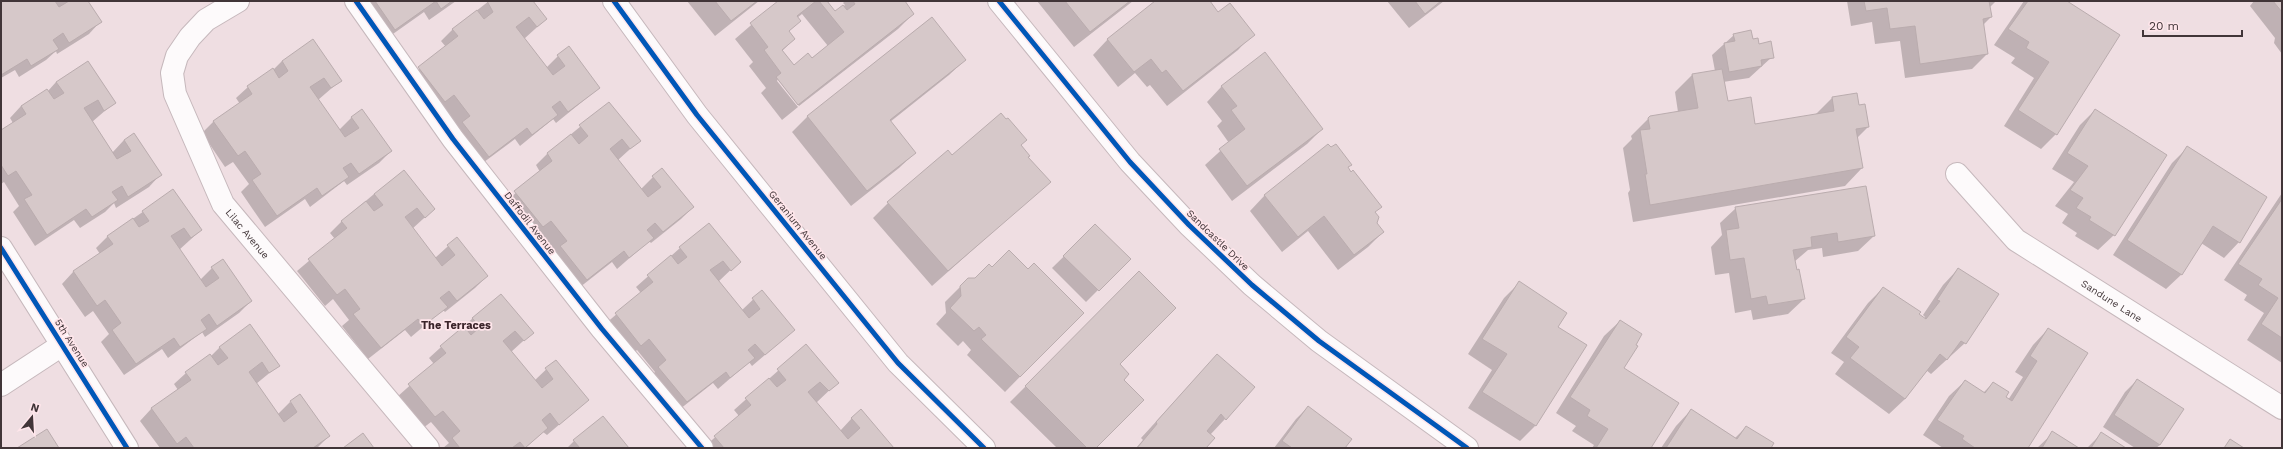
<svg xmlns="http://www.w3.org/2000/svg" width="2283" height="449" font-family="'Work Sans',sans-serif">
<rect width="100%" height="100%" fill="#efdee2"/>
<path fill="#0003" fill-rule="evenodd" d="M1,1H87L100,22L89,34L57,54L56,51L46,60L19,77L15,70L1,78Z
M363,1H456L429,20L424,12L383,41Z
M489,1H531L546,19L524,39L546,68L558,56L599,88L556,123L553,119L520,146L515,139L476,168L407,79L446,47L441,41L453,29Z
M687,1H759L715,36Z
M779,1H826L835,13L845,5L843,3L845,1H906L904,3L913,14L898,29L799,106L778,79L777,81L798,107L782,120L761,93L766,88L749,66L753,62L735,39ZM802,14L828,46L811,59L794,66L781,52L794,39L788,32L799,21L797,18Z
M1037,1H1133L1074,47Z
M1156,1H1213L1210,3L1218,14L1253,34L1238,50L1167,106L1150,85L1147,87L1135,73L1118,87L1093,55L1108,39Z
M1387,1H1444L1409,28Z
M1847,1H1996L1989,8L1991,17L1983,25L1987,54L1972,69L1905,78L1900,41L1875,44L1872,22L1851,26Z
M2024,1H2065L2056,134L2041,149L2004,126L2034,78L2011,63L2015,58L1994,45Z
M2254,1H2282V54L2274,43L2275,38L2250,6Z
M931,18L965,60L949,75L890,122L915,153L899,168L851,206L792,132L807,117Z
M1734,35L1752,40L1772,57L1749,78L1723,82L1727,102L1755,125L1815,115L1832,98L1856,94L1858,106L1868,127L1857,138L1862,168L1845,186L1633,222L1628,193L1630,190L1623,148L1632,139L1631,136L1650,117L1678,112L1675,92L1692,75L1715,71L1712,55Z
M282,61L340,81L318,100L339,130L352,117L391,151L379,163L347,185L344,181L310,207L305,199L265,227L241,192L249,184L233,162L225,167L202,133L214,121L240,104L236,98L248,87L273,70Z
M56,82L114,103L92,122L112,153L124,140L160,175L149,187L116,208L114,203L105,212L80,228L74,220L35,246L13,212L19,206L4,182L1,184V131L13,123L10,118L21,106L48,91Z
M1222,86L1322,129L1307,144L1232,201L1205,165L1229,143L1217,126L1222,121L1207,102Z
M609,103L639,141L618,160L641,189L653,177L693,207L681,219L651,243L649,241L617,269L612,262L575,291L503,204L540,172L536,165L547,154Z
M2095,110L2114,235L2098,250L2075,236L2077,233L2062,223L2068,214L2055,206L2074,182L2052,169L2080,125Z
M1020,145L1027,157L1049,182L932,286L873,218L888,203L952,157Z
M2187,148L2239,242L2224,258L2201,243L2182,274L2166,289L2113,255L2172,163Z
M1350,165L1347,168L1374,213L1376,223L1383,232L1368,247L1338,270L1308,231L1282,252L1250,211L1265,195Z
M173,191L201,230L179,250L200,280L212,268L251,301L239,313L205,337L202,332L168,358L162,349L124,375L101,342L109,334L93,311L85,317L62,284L73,272L100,254L96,248L108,236Z
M2282,193V363L2247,340L2264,313L2244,300L2247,295L2224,280Z
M374,194L434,209L412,229L435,258L457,238L487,276L475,288L445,312L443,310L411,337L405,330L368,359L342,326L349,320L333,299L325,306L297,271L335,239L330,233L342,221Z
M1736,208L1874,236L1858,251L1823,257L1822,248L1808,250L1794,262L1804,299L1788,314L1753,320L1751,310L1735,313L1729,273L1715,275L1711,247L1722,235L1720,223Z
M1095,226L1129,259L1086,302L1052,268Z
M680,248L739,262L718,282L741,311L762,291L794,330L752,366L749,362L718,389L713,383L675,413L647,380L655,372L637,350L629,357L604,325L641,293L636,287Z
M992,268L1028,270L1083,313L1005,392L967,355L971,350L963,341L958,346L936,324L946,313L945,302L968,279H975Z
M1958,269L1965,343L1931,374L1926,370L1905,399L1889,414L1835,374L1844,362L1831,353L1868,303L1883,288L1924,319L1925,317L1923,315L1943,285Z
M1139,273L1118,364L1122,380L1095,448H1057L1010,402Z
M1519,283L1557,327L1586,345L1535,426L1520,441L1468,408L1492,370L1468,354L1504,298Z
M473,318L532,333L511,352L534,381L555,361L588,400L547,435L543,432L525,448H443L449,443L431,422L423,428L397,397L434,364L429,358Z
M1620,321L1623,369L1649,448H1592L1594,445L1572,431L1576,426L1556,413L1604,336Z
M2048,329L2026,448H1943L1923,435L1949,396L1965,381L1983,393L1993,383L2008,400L2023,377L2015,372L2033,345Z
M806,346L837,383L816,403L840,431L852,418L893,448H703L739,416L734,410Z
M220,347L278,366L256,384L278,414L290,402L329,436L317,448H160L140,421L151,409L178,390L174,384L186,373L211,356Z
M1217,355L1225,419L1210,435L1205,448H1136L1143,440L1141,438Z
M2137,380L2160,445L2156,448H2135L2103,427L2125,392Z
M1308,407L1344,448H1274L1296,419Z
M1691,410L1735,438L1746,427L1770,448H1661L1676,426Z
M2053,433L2077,448H2037Z
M2101,434L2124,448H2087Z
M574,441L628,448H567Z"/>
<path fill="#d6c8c9" stroke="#baacae" d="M1,1H55L59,7L69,1H88L102,22L69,43L63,33L53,40L59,49L31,66L27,59L1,75Z
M375,1H452L441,9L436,1L395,30Z
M533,1L547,19L537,27L529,17L516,27L553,75L565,66L557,55L569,46L600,88L568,112L560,101L552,107L558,115L532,135L527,128L489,157L462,122L470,116L454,95L445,102L418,67L458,36L452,29L477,10L484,19L493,12L487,1Z
M715,1H757L731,21Z
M778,1H816L797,16L801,21L789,31L795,39L782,50L794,65L808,53L812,58L844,32L819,1H827L835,11L843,5L847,10L855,4L853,1H905L914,14L798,105L776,77L781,73L764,50L768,47L750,23Z
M1065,1H1130L1090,32Z
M1155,1H1210L1218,12L1230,3L1255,35L1183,91L1166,70L1162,73L1151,59L1134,72L1107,39Z
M1415,1H1441L1425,14Z
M1864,1H1989L1992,17L1983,19L1988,54L1920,64L1915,26L1890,29L1887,8L1866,11Z
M2028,1H2067L2120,35L2057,135L2018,110L2049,62L2026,48L2029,42L2008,29Z
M2273,1H2282V12Z
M932,17L966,60L890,120L916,153L867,191L807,116Z
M1751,30L1753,39L1758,38L1759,44L1771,41L1774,58L1761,60L1762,66L1729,72L1724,43L1735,41L1733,34Z
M313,39L342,81L331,88L324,78L310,87L345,137L359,128L351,117L362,109L392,151L359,174L351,163L343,168L349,177L322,196L317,188L277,216L252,180L261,174L245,151L238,156L213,121L252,94L247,86L273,68L279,78L288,71L282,61Z
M1265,52L1323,129L1247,186L1219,149L1245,129L1231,110L1237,106L1221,86Z
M88,61L116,103L104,111L98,100L84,108L117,159L131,151L124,140L134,133L162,175L128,197L122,186L112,192L118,200L92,217L86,209L47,235L24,199L32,195L16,171L8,176L1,165V130L26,114L21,106L47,89L54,99L64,93L56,82Z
M1722,69L1728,101L1751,97L1755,124L1834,111L1832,97L1857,93L1859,105L1865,104L1869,127L1856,129L1863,168L1650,205L1645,174H1647L1640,130L1650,129L1648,118L1650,116L1698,108L1692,74Z
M609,102L641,141L630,149L622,139L610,149L648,197L661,187L652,176L662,168L694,207L663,232L655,223L647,230L654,238L629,258L624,251L587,280L560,246L567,241L551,221L543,227L514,191L552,161L547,153L571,134L579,144L588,136L579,125Z
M2095,109L2167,155L2115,236L2089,220L2091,217L2076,208L2083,198L2070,190L2088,166L2067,153Z
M1001,113L1006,119L1008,118L1027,140L1021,145L1030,156L1028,157L1051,182L948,271L887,202L948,150L952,155Z
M1328,144L1331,147L1336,144L1352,165L1348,167L1351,172L1353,170L1382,207L1375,212L1379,217L1377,223L1384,232L1354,255L1324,216L1298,237L1264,195Z
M2187,146L2267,197L2240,243L2213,226L2182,275L2127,240Z
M404,170L435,209L425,218L417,208L405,217L442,266L455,255L447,245L457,237L488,276L457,301L449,291L440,298L448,307L423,326L418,319L381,348L353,314L360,309L345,289L337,295L308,259L347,228L341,221L366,201L374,211L383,205L374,194Z
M1866,186L1875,236L1838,242L1837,233L1811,237L1812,247L1793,250L1797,270L1799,269L1805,299L1768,305L1766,296L1751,299L1744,258L1730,260L1726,230L1739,228L1735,207Z
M173,189L202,230L191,238L184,228L171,236L206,287L219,278L211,267L223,259L252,301L217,326L209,314L201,320L207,329L180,347L174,338L136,364L112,330L121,323L105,300L97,306L73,271L113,244L107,236L133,218L139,227L149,221L142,211Z
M2282,199V338L2261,324L2278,298L2258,285L2262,279L2238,264Z
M709,223L741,262L731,271L723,261L710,270L749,318L760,309L752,298L762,290L795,330L765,355L755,344L748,350L755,358L730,378L726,372L687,402L658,367L666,360L649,339L641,346L615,313L653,282L647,275L671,255L678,264L687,257L679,247Z
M1095,224L1131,259L1099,291L1063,256Z
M1009,250L1028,269L1034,263L1084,313L1020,377L981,339L986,335L979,327L974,331L950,308L961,296L960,286L968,278H975L989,264L992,267Z
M1958,268L1999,294L1966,344L1961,341L1947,360L1940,354L1905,399L1850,358L1859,347L1846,337L1883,287L1921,312L1919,314L1926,319L1940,301L1937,300Z
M1139,271L1176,308L1120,364L1129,374L1124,380L1144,400L1096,448H1087L1025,386Z
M1519,281L1567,313L1558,327L1587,345L1536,426L1482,392L1507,354L1482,339Z
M501,294L534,333L524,341L515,331L503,341L542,388L553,379L545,368L556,360L589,400L559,425L550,413L542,420L548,428L525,448L520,442L512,448H460L452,438L460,431L443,411L435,417L408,384L446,353L440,346L464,326L471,335L480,327L472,318Z
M1620,320L1642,334L1636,345L1638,346L1624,368L1679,403L1651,448H1596L1608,429L1587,416L1590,410L1570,397Z
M250,324L280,366L269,373L262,362L249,372L284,422L297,412L290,401L300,394L330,436L313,448H194L186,437L177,444L151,408L191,380L185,372L210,354L218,365L228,358L219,347Z
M2048,328L2088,353L2028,448H1975L1962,439L1964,436L1937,420L1965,380L1985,393L1993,382L2009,392L2006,397L2012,401L2037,361L2030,356Z
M806,344L839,383L829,391L820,382L808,392L848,439L860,428L851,418L861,409L894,448H724L714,436L751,405L745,398L769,378L777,387L786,380L777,369Z
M1217,354L1255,387L1226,420L1221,414L1207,431L1215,438L1206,448H1137L1157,424L1156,422Z
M2137,379L2184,409L2160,445L2114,415Z
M1308,406L1352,439L1345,448H1292L1282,441Z
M1691,409L1737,439L1746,426L1774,443L1771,448H1666Z
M603,416L629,448H580L573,440Z
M47,429L59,448H17Z
M2052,431L2079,448H2042Z
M2101,432L2126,448H2091Z
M363,433L374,448H343Z
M2230,439L2244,448H2224Z"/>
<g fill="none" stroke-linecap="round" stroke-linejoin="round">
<g stroke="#c6b8bc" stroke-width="24">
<g id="minor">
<path id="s1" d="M238,1L206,20L190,37L177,56L172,73L175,94L223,204L428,448"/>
<path d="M356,1L453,139L602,329L702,448"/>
<path d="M614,1L697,115L898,363L984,448"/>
<path d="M999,1L1130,162L1189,225L1252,285L1319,341L1467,448"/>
<path id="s2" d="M1957,174L2016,240L2282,408"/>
<path d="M1,248L127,448"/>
<path d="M1,385L62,345"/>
</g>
</g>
<use href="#minor" stroke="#fdfafb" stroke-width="22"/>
<g stroke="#ffe6eb" stroke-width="8">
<path id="cycleway" d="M356,1L453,139L602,329L702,448
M614,1L697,115L898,363L984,448
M999,1L1130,162L1189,225L1252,285L1319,341L1467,448
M1,248L127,448"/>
</g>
<use href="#cycleway" stroke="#0057b8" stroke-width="5"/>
</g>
<g text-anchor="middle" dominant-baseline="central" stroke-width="3.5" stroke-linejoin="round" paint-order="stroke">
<g font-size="10" fill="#413538" stroke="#ffe6eb">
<text transform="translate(530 223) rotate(52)">Daffodil Avenue</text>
<text transform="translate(798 225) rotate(51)">Geranium Avenue</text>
<text stroke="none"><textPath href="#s1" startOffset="281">Lilac Avenue</textPath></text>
<text transform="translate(1218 240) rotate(44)">Sandcastle Drive</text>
<text stroke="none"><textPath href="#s2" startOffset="202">Sandune Lane</textPath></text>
<text transform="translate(72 343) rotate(58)">5th Avenue</text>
</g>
<g font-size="11" font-weight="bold" fill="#3b242a" stroke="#ffe6eb">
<text x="456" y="325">The Terraces</text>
</g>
</g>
<rect width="2283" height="449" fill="none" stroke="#413538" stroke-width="4"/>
<g transform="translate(32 417) rotate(18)" stroke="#ffe6eb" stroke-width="3" paint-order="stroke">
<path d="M0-3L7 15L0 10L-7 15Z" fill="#413538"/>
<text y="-6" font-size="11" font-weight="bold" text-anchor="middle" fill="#413538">N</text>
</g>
<path d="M2143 30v6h99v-6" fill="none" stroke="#413538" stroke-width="2"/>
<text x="2149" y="30" font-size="12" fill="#413538" stroke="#ffe6eb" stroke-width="3" paint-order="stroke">20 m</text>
</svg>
